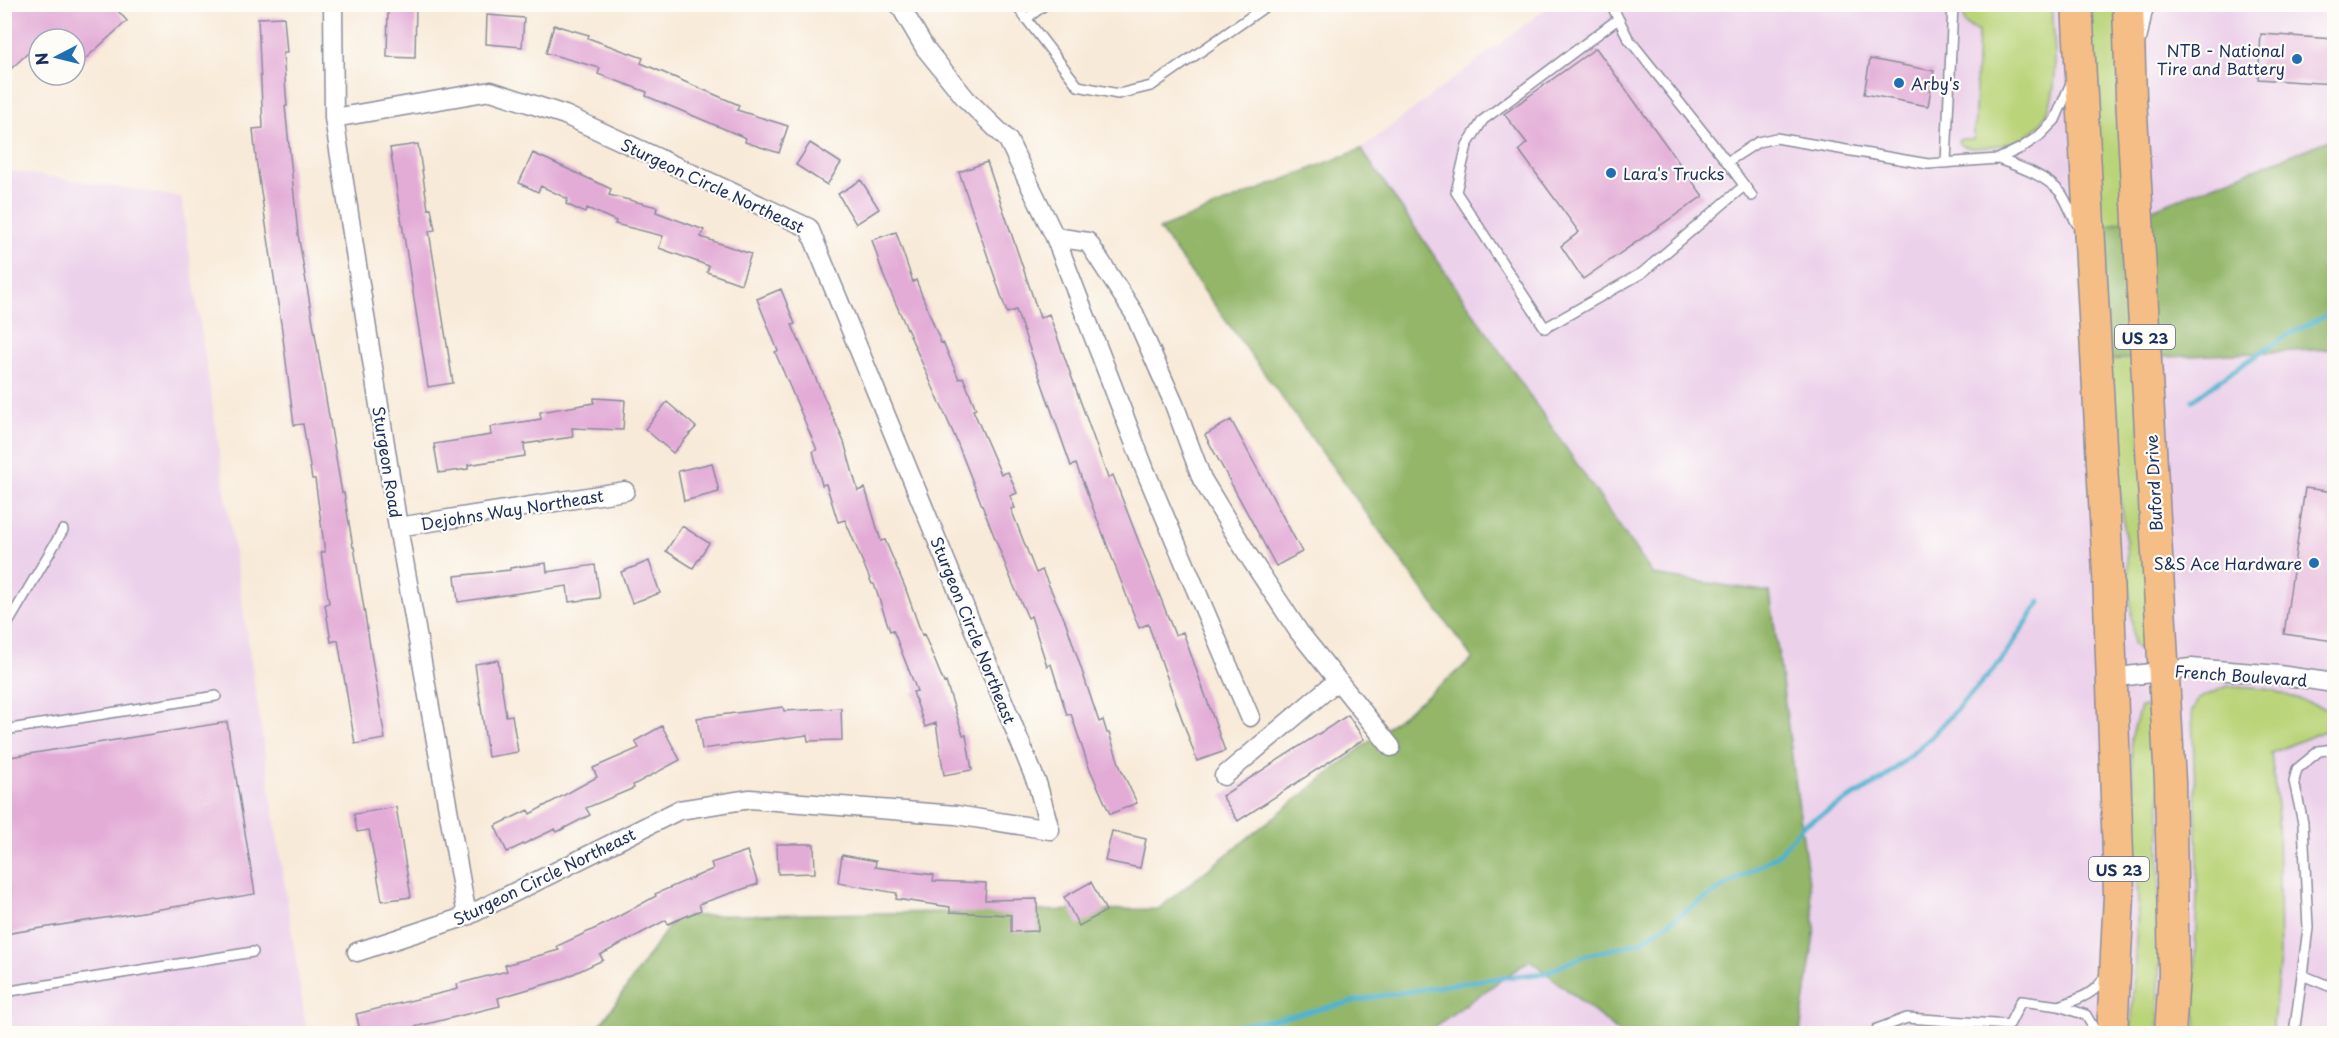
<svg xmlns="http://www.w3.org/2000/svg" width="2339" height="1038" font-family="'Playpen Sans',sans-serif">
<rect width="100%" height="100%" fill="#fdfcf7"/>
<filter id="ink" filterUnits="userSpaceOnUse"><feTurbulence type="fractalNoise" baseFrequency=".0167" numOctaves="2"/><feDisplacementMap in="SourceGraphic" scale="12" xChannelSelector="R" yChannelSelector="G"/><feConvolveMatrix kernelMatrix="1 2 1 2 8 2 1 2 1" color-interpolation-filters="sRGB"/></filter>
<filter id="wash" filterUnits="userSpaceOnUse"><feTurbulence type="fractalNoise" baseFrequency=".008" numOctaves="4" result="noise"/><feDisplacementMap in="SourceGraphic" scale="24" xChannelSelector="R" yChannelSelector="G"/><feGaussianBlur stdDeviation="1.35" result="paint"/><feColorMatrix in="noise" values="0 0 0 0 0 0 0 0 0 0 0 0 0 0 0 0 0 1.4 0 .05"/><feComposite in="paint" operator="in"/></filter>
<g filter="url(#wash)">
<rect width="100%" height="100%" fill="#f8ead8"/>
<path fill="#ecd1ea" d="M1551,5H2334V138L2101,229L2106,360L2334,349V1033H1800L1815,928L1770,592L1653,575L1361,149Z
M4,170L181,197L307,1033H5Z
M1530,959L1620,1033L1425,1034Z"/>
<path fill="#bad479" stroke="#6a826c" stroke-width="1.5" d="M1961,5H2052C2054,59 2072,140 1993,146C1982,147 1966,151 1958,142L1959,139H1974L1978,32L1965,24Z
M2088,5H2116L2152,627L2140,648H2137L2133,644C2129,580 2126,516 2113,453Z
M2228,686L2272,690L2334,712V727L2271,753L2278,818L2280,958L2272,1033L2198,1034L2196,1030L2195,956L2198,862L2192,711L2198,699Z
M2143,706L2146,707L2157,732L2160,761L2159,1033L2131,1034L2138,903L2131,739L2140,707Z"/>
<path fill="#93b669" stroke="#577264" stroke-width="1.5" d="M2334,138V349L2105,360L2101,229Z
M1361,149L1653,575L1770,592L1815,928L1800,1033H1620L1530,960L1425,1033L594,1034L676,916L1158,909L1473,659L1159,229Z"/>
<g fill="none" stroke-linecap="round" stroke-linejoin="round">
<path stroke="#4fb4ce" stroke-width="5" d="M2193,400C2234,369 2287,332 2334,312
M1183,1034L1271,1020L1374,997L1481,980L1545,973L1586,955L1639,943L1699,902L1779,854L1802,826L1883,779L1926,742L1999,664L2040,602"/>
</g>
<g id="blocks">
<path fill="#e3acd7" d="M4,4H112L127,21L75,68V39H39V43L4,75Z
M388,4H416L415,58L387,57Z
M487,15L524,18L522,47L486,44Z
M284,17L287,53H283L287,106H285L298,234L342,493H344L353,547H354L385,739L355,744L338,640L331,642L325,604L329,603L321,552H325L315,479H312L303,424L294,425L282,330L256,159L253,129L263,128L258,18Z
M554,25L589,35L588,38L643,58L641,63L739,105L737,110L788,126L779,153L745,142L746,138L646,96L647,92L598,74L600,68L546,53Z
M2261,34L2334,39V84L2258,79Z
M1596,48L1703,196L1583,279L1561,246L1579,232L1519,150L1527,143L1504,114Z
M1870,59L1934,71L1928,106L1864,94Z
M810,143L841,163L827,185L796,165Z
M418,144L428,209L431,208L435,230L429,231L453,383L428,387L390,148Z
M533,153L611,189L609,195L657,207L656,212L704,230L701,237L751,254L741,284L707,272L709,266L659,248L663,236L615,224L616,221L587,208L585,213L566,204L568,199L541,186L538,192L519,183Z
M987,162L1040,318L1049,314L1108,478L1113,475L1175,635L1183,632L1225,751L1197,761L1148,624L1139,628L1076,464L1071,466L1016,310L1007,313L959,172Z
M861,180L879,209L856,224L838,194Z
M896,232L913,282L916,280L941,343L943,342L959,379L963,377L976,409L973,410L1001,474L1008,472L1017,493L1010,496L1015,508L1011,509L1036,573L1042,570L1066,623L1099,722L1103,720L1107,733H1109L1121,769L1137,803L1110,814L1088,765L1071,714L1067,715L1051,664L1047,666L1031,616L1028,618L1013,584L955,437L884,277L872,240Z
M781,289L795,324L792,325L844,442L858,491L865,488L881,541L885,540L905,587L922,635L924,634L944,683L946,682L963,735H966L972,770L944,775L936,723L925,727L913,692L917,691L893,630L890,631L874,584H872L845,520L838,522L826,484L822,485L813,451L817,450L775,352L778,351L757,299Z
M594,398L625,400L623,430L572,428L573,437L524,444L525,456L468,465V469L439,473L434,444L491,435L490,427L541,419L540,412L594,403Z
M667,402L696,427L673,453L645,429Z
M1231,420L1302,552L1276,566L1205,435Z
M712,463L719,492L684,501L678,471Z
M2305,488L2334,492V641L2284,634Z
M682,526L709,543L693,568L666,551Z
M649,561L660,593L632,603L621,572Z
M546,563L547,572L595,565L600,598L569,602L567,586L458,602L455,576L510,570V568Z
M498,660L506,716L512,715L518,752L488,757L475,664Z
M783,707L784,711L841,708L842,740L808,741L807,735L702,749L697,718Z
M1348,715L1364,739L1238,821L1222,796Z
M227,722L255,894L4,934V758Z
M662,726L680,760L633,785L634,788L586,808L590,815L557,832L555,829L507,852L495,826L528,810L530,814L597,777L593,768L639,748L635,741Z
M396,807L411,897L382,901L369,830L357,832L354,814Z
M1112,831L1146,839L1140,868L1105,861Z
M777,844H814L815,873L778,874Z
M747,851L758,884L699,904L701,910L668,924L666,920L600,955L603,960L560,980L498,998L500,1006L398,1031L399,1034H361L356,1014L458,989L457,984L507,971L505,965L559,950L557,946L605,924L656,896L655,894L713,869L711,863Z
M842,855L876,861L875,867L934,875L933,881L986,883L985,900L1037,899L1038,931L1011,932V915L950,912V907L896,899L897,893L838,883Z
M1091,882L1106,911L1079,926L1064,897Z"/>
</g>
</g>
<g filter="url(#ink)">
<use href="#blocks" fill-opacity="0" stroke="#8a8c9b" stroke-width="1.5"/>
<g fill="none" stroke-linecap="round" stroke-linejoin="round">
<g stroke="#8a8c9b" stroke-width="12">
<path id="service" d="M1015,4L1078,86L1118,94L1151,86L1269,4
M1611,4L1628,38L1727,162L1752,196
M1026,19L1046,4
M1618,19L1483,120L1467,145L1456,192L1545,328L1642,273L1744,186
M2142,38L2147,13L2151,4
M1998,159C2020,167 2045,175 2061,193C2068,203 2072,217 2079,227
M1727,162L1758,142L1776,138L1928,164L1998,159L2021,148L2039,136L2055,120L2071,83
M1946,163L1953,4
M4,630L63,530
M4,730L216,696
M2334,749L2319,751L2297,769L2294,781L2303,823L2308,928L2302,975L2334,988
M4,992L253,952
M2059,1006C2075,1000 2097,994 2104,977
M1875,1034L1877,1029L1907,1018L2009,1025L2021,1001L2059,1006L2086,1015L2097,1034
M2294,1034L2302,975"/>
</g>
<g stroke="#8a8c9b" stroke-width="21">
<path id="minor" d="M333,4L334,118L398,527L467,916
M899,4L925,48L966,99L1008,140L1055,237L1145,470L1250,717
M334,118L491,91L565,115L809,228L1038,786L1050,830L956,815L750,799L679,810L467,916L357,952
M1055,237L1088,242L1134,313L1174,404L1202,479L1248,555L1299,632L1391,747
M398,527L625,491
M2111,678L2191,668L2279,675L2334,683
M1224,776L1338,680"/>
</g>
<g stroke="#8a8c9b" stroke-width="33">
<path id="trunk" d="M2077,4L2108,573L2118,854L2119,895L2112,1034
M2128,4L2131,97L2170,782L2174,974L2170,1034"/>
</g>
<use href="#service" stroke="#fff" stroke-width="9"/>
<use href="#minor" stroke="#fff" stroke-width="18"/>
<use href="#trunk" stroke="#f6be87" stroke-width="30"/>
</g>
</g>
<g fill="#1f6fb2" stroke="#fdfcf7" stroke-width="2">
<circle cx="2297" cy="59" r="6"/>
<circle cx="1899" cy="83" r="6"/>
<circle cx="1611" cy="173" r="6"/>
<circle cx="2314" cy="563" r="6"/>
</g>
<g text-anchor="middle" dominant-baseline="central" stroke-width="4.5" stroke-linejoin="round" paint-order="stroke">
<g fill="#fdfcf7" stroke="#5f6c8c" stroke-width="1.5">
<rect x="2115" y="325" width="60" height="24" rx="4.5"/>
<rect x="2089" y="857" width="60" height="24" rx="4.5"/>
</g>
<g font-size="15" font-weight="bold" fill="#1b2f5e">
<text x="2145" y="337">US 23</text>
<text x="2119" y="869">US 23</text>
</g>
<g font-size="16" fill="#1b2f5e" stroke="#fdfcf7" text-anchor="end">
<text x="2285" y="50">NTB - National<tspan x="2285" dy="18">Tire and Battery</tspan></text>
<text x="1911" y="83" text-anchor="start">Arby's</text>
<text x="1623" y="173" text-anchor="start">Lara's Trucks</text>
<text x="2302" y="563">S&amp;S Ace Hardware</text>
</g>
<g font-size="16" fill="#1b2f5e" stroke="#fdfcf7">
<text transform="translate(713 185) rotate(25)">Sturgeon Circle Northeast</text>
<text transform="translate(388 462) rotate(81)">Sturgeon Road</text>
<text transform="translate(2153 483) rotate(-93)">Buford Drive</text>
<text transform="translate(512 509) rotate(-9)">Dejohns Way Northeast</text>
<text transform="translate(974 630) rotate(68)">Sturgeon Circle Northeast</text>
<text transform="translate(2241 675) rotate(4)">French Boulevard</text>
<text transform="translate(544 876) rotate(-26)">Sturgeon Circle Northeast</text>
</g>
</g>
<rect width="2339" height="1038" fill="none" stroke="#fdfcf7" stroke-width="24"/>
<g transform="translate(57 57) rotate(263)"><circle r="28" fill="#fdfcf7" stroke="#a3aaba" stroke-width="1.5"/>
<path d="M0-4.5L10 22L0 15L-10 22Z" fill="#1f6fb2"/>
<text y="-9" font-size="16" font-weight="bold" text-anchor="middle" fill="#1b2f5e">N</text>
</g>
</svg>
